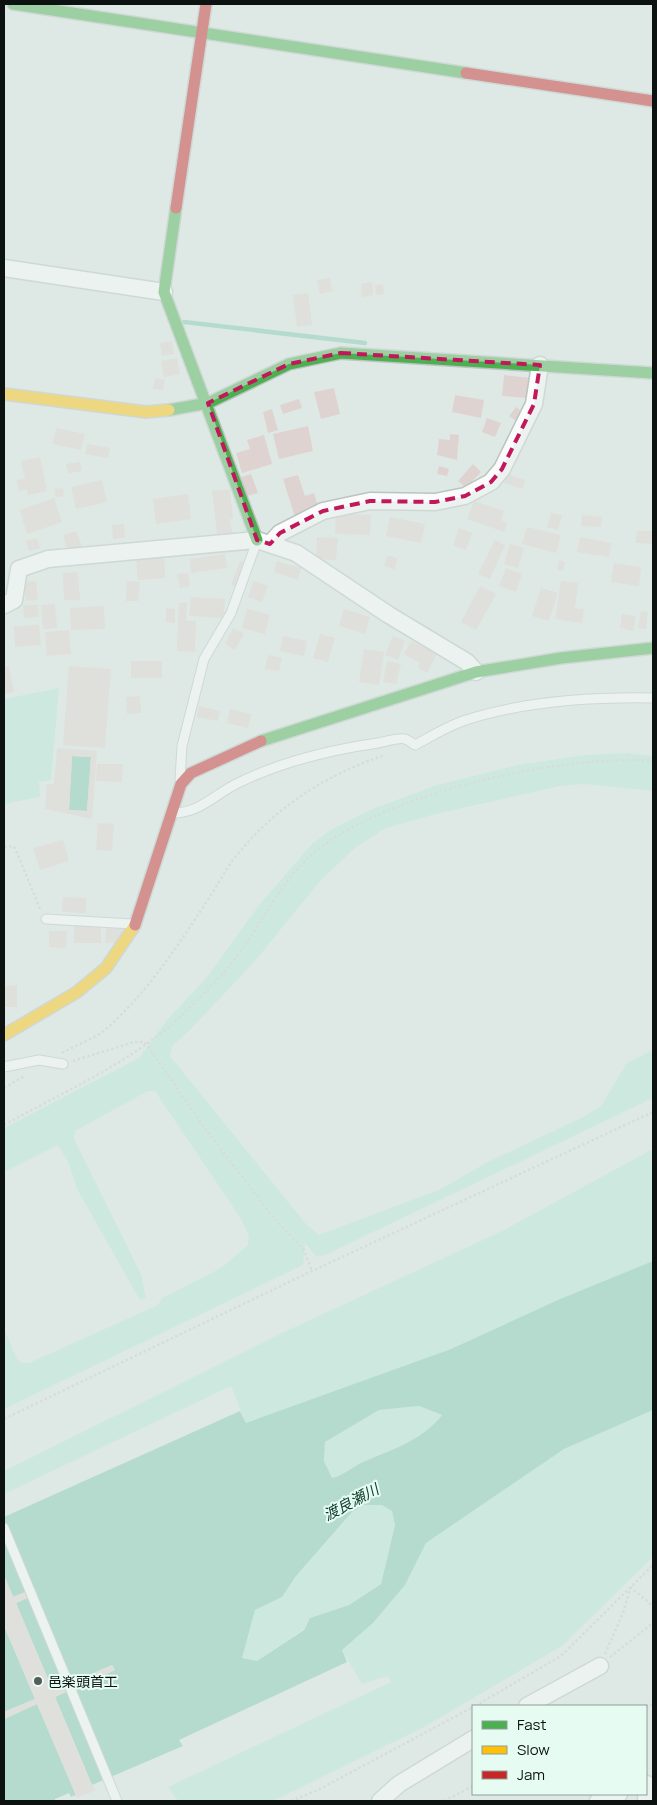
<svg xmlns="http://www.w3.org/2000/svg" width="657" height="1805" font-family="Manrope,'Noto Sans JP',sans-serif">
<rect width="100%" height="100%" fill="#dee9e5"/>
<path fill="#b9e9d7" d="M59,688L51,780L39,782L40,797L4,804V699Z
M627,753L653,756V791L584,784L560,786L432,815L386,828L356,847L321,880L255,961L189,1031L172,1046L170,1056L306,1224L319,1235L441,1189L486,1163L583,1117L601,1106L627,1063L653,1050V1098L325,1255L317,1257L305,1243L303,1265L4,1409V1329L17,1359L21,1363H29L158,1305L162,1298L221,1268L248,1245L249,1236L241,1219L155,1091H148L75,1131L74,1139L141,1274L146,1298L140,1300L77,1189L69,1164L58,1145L4,1172V1128L139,1058L167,1020L207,977L260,904L312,844L329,831L370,810L437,785L518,765L585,755Z
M653,1149V1261L560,1299L451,1349L246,1424L231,1386L4,1494V1471L280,1334L502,1231Z
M419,1406L442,1415C423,1440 391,1450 363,1462C352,1467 344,1475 332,1478L324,1461L325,1442L379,1410Z
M653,1410V1557L562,1646L424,1727L273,1801H178L168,1787L391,1682L387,1676L362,1684L342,1650L373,1623L405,1585L426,1543L564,1449Z
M364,1505H382L392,1511L395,1525L381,1584L349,1605L310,1618L304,1629L257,1661L241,1658L255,1610L282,1597L296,1576L352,1512Z"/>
<path fill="#84cbb3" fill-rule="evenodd" d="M72,756L91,757L87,811L69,810Z
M653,1261V1410L564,1449L426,1543L405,1585L373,1623L342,1650L347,1662L179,1740L183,1746L92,1785L55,1697L115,1670L112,1665L53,1691L16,1603L37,1594L35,1588L13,1597L4,1575V1517L240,1411L246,1423L451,1349L560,1299ZM419,1406L442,1415C423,1440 391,1450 363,1462C352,1467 344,1475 332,1478L324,1461L325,1442L379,1410ZM364,1505H382L392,1511L395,1525L381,1584L349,1605L310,1618L304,1630L257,1661L242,1658L255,1610L282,1597L296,1576L352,1512Z
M4,1626L35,1699L4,1712Z
M37,1704L76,1795L71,1797L69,1793L55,1799V1801H4V1719Z"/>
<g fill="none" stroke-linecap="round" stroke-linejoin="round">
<path stroke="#84cbb3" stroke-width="4.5" d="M184,322L365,343"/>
</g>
<path fill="#dfd3d1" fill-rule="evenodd" d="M330,278L332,291L320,294L317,280Z
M372,282L373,295L362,297L361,284Z
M383,284L384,294L376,295L375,285Z
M308,293L312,325L297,327L293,295Z
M172,341L174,354L162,356L160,343Z
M177,358L180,374L164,377L161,361Z
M504,375L530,378L528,398L502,396Z
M155,378L165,380L163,390L153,389Z
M334,388L340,414L321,419L314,392Z
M455,395L484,400L481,418L452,412Z
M299,399L302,408L283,414L280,405Z
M516,407L523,412L516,421L509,416Z
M272,409L278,430L268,433L263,412Z
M487,418L501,423L495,437L482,432Z
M308,426L313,451L279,459L273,434Z
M56,428L85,434L81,450L53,444Z
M450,434L459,435L457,460L437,455L439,439L450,440Z
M264,435L272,464L242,473L236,453L250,449L247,440Z
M87,444L110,448L108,458L85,454Z
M40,457L47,491L28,495L27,489L19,491L17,480L25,479L21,461Z
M80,462L82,471L68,473L66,464Z
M473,464L481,472L466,488L458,481Z
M439,466L449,469L447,476L437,474Z
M251,474L258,493L247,496L241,477Z
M507,474L525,480L523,489L504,483Z
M298,475L305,496L314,493L319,510L295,517L283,479Z
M102,480L107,502L76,509L71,487Z
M63,488L64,496L56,497L54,489Z
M230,489L233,519H230L232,533L217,534L212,491Z
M188,494L191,519L156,524L153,499Z
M54,498L62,522L27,534L20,510Z
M474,501L504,511L501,520L507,523L504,532L467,519Z
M551,513L562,515L558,530L547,527Z
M336,514L371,515L370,535L335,534Z
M582,515L602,517L601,527L581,526Z
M390,517L425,524L421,543L386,536Z
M124,524L125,538L113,539L112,525Z
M527,527L561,535L556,553L522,544Z
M459,528L472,533L466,550L453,545Z
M76,531L82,546L68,551L63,535Z
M637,531H653V544L636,543Z
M317,537L338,538L336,560L316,559Z
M580,537L611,543L609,557L577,552Z
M37,538L40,548L29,551L26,541Z
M495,540L505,545L490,579L478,574Z
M510,544L524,548L518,568L504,564Z
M225,554L227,568L191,573L190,559Z
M388,555L398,559L394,570L384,565Z
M164,557L165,578L138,580L136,559Z
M559,560L565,562L563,571L557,570Z
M240,561L247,564L238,587L231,585Z
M277,561L301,568L298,580L274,572Z
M614,563L641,567L639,586L611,582Z
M506,568L522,574L516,592L499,586Z
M78,572L80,600H64L63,573Z
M188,573L190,586L180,588L177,574Z
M36,581L38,600L26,601L24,582Z
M127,581L140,582L138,601H126Z
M254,581L268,586L262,602L248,597Z
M561,581L578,583L575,608L584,609L582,623L555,619Z
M480,586L496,594L476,630L461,622Z
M541,588L558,593L549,621L532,616Z
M191,597L225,599L224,618L189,616Z
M179,603H187L186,621H196L195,652L177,651Z
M55,604L57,628L43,629L41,605Z
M23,605H38L39,617L24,618Z
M104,606L105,629L71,630L70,608Z
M166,608L175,609V623L166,622Z
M247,609L270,615L265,634L242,628Z
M344,609L370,617L365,634L339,626Z
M641,611L648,612L646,629L638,628Z
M622,614L636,616L633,631L620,628Z
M39,625L41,645L15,647L14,626Z
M233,628L244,634L235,650L225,644Z
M69,630L71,654L47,656L45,632Z
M320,634L335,638L328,662L313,658Z
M283,636L307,641L304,656L280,651Z
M393,636L405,641L398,660L385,655Z
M411,641L437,654L427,673L418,668L420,663L404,654Z
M364,649L384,652L379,685L359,682Z
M268,655L282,658L279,671L265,669Z
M131,661H162V678H131Z
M387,661L401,664L396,684L383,682Z
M9,666L14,692L4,694V668Z
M69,666L111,669L105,748L63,745Z
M140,696L141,713L127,714L126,697Z
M199,706L220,711L218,721L197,717Z
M230,709L251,714L248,728L227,723Z
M57,748L97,751L92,819L45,809L47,784H54ZM72,756L91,757L87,811L69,810Z
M97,764H123L122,782L96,781Z
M98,823L114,824L112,851L96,850Z
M63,840L69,861L40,870L33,848Z
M63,897L86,898V913L62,912Z
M74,926H101V943H74Z
M106,927L123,928L118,943H105Z
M49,931H67L66,948L49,947Z
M17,985V1007H4V986Z
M4,1575L13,1597L35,1588L37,1594L16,1603L53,1691L112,1665L115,1670L55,1697L92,1785L96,1790L77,1798L37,1704L4,1719V1712L35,1699L4,1625Z"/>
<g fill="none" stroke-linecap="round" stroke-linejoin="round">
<g stroke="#bbc4c0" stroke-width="11">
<path id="lane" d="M180,779L182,746L204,659L231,613L257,541
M173,813C200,813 215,794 238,783C283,761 329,750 378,743C385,742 398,737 405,739C408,740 412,743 415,745C430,737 446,727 463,721C523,701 591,697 653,698
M46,919L133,924
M4,1067L39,1060L63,1064
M4,1528L117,1801"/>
</g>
<g stroke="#bbc4c0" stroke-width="19">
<path id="street" d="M4,268L164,292
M270,544L280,533L323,511L370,501L435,502L465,496L491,482L502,469L534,404L540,365
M4,605L14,600L19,569L48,559L257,540L296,553L389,615L467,662L476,672
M527,1706L600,1666
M380,1801L399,1784L473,1739
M598,1801L619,1794
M646,1801L647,1784"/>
</g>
<g stroke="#bbc4c0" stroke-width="14">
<path id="fast" d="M13,4L466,73
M176,208L164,292L257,540
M169,410L208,403L289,364L341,353L653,373
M261,741L476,672L561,658L653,648"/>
</g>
<g stroke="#bbc4c0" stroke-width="14">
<path id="slow" d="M4,394L146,412L169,410
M4,1035L77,992L106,968L135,925"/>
</g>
<g stroke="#bbc4c0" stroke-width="14">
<path id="jam" d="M466,73L653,101
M176,208L206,4
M135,925L181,784L191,773L261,741"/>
</g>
<path stroke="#cbcecd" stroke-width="2.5" stroke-dasharray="2.5 2.5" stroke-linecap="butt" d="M4,847L13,846L16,850L40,909
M62,1053C76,1045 94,1039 106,1029C148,992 179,944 209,898C218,884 226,869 236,856C276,807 325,775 385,755
M73,1061L134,1042H145L203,1126L274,1218L304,1250L312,1271
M4,1088L26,1075
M4,1125C63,1092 130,1063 180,1017C202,996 225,973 243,948C263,919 279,888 304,862C368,796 563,753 653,761
M4,1419L312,1271L653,1112
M4,1507V1508
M630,1587L653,1606
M605,1654L623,1613L630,1589
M610,1657L653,1623
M475,1706L561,1656L653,1565
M646,1707L653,1704
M291,1801L318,1790L473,1707
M444,1801L473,1786"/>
<use href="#lane" stroke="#fafcfb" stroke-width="9"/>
<use href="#street" stroke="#fafcfb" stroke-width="16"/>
<use href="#fast" stroke="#4caf50" stroke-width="11"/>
<use href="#slow" stroke="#ffc107" stroke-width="11"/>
<use href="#jam" stroke="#c62828" stroke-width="11"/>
</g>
<path d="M0 0H657V1805H0ZM341,353L540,365L534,404L502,469L491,482L465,496L435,502L370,501L323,511L280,533L270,544L257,540L208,403L289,364Z" fill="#dee9e5" fill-opacity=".55" fill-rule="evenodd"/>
<path fill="none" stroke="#c2185b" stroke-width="4" stroke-dasharray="10 6" stroke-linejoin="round" d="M341,353L540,365L534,404L502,469L491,482L465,496L435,502L370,501L323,511L280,533L270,544L257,540L208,403L289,364Z"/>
<circle fill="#555d5a" stroke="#e6fcf3" stroke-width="2" cx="38" cy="1681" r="5"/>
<g text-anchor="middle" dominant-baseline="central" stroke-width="4" stroke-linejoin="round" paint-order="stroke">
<g font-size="14" fill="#0b120f" stroke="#e6fcf3" text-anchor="start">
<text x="48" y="1681">邑楽頭首工</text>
</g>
<g font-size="15" font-style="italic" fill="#0e3b2d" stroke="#e6fcf3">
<text transform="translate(351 1502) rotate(-28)">渡良瀬川</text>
</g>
</g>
<rect width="657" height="1805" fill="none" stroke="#0b120f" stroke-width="10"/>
<rect x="472" y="1705" width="175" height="90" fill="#e6fcf3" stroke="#8e9e98"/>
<rect x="482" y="1721" width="25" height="8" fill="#4caf50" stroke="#8e9e98"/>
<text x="517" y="1730" font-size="15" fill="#0b120f">Fast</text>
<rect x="482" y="1746" width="25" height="8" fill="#ffc107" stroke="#8e9e98"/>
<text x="517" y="1755" font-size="15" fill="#0b120f">Slow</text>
<rect x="482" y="1771" width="25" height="8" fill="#c62828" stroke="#8e9e98"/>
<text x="517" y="1780" font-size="15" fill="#0b120f">Jam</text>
</svg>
